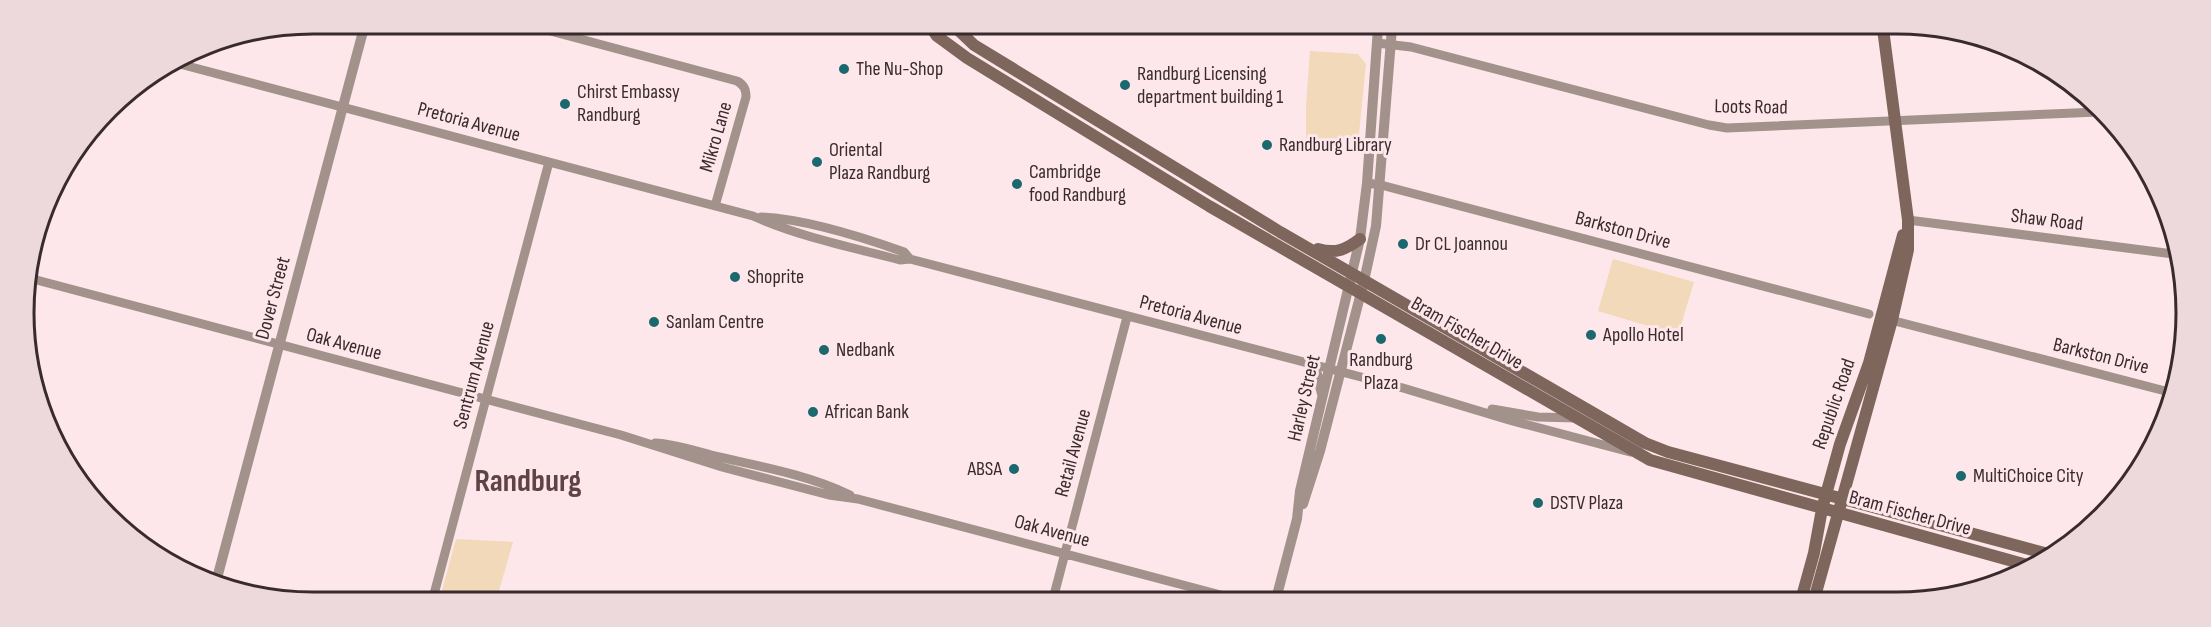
<svg xmlns="http://www.w3.org/2000/svg" width="2211" height="627" font-family="'Sofia Sans Condensed',sans-serif">
<rect width="100%" height="100%" fill="#fde7ea"/>
<path fill="#f1d9b9" d="M1311,27L1366,28L1357,34L1311,30Z
M1310,51L1358,54L1366,64L1357,154L1306,151V105Z
M1613,259L1694,282L1678,335L1598,311Z
M456,539L513,542L497,598H440Z"/>
<g fill="none" stroke-linecap="round" stroke-linejoin="round">
<path stroke="#a3918b" stroke-width="9" d="M528,25L737,81C744,85 746,89 746,97L715,206
M1377,43L1411,47L1709,125L1727,128L2098,112
M176,63L753,216C800,237 851,247 900,260L910,259L1403,388L1509,420L1630,452
M1367,183L1381,185L1869,314
M761,217C806,219 862,237 904,252L910,259
M1908,220L2181,255
M29,278L621,435L722,467L829,495L858,499L1236,599
M1887,319L2173,393
M1492,409L1538,417L1576,418
M655,443C677,444 698,452 719,457C763,467 808,475 850,495
M218,583L274,598
M433,598L549,162
M1053,599L1127,317"/>
<path stroke="#a3918b" stroke-width="10" d="M1310,364L1317,374L1322,394
M1303,504L1320,451L1364,281L1376,226L1392,28
M216,582L365,24
M1276,599L1297,519L1300,491L1360,239L1367,183L1378,28"/>
<path stroke="#7f665c" stroke-width="12" d="M930,26L937,36L967,58L1209,206L1650,460L2034,567
M954,26L974,45L1280,232L1645,443L1668,452L2052,555
M1318,249C1336,254 1345,250 1360,239
M1801,600L1814,553L1822,509L1840,444L1869,363L1903,235
M1814,600L1892,320L1908,250V220L1883,29"/>
</g>
<g fill="#1b686f" stroke="#fde7ea" stroke-width="2">
<circle cx="844" cy="69" r="6"/>
<circle cx="1125" cy="85" r="6"/>
<circle cx="565" cy="104" r="6"/>
<circle cx="1267" cy="145" r="6"/>
<circle cx="817" cy="162" r="6"/>
<circle cx="1017" cy="184" r="6"/>
<circle cx="1403" cy="244" r="6"/>
<circle cx="735" cy="277" r="6"/>
<circle cx="654" cy="322" r="6"/>
<circle cx="1591" cy="335" r="6"/>
<circle cx="1381" cy="339" r="6"/>
<circle cx="824" cy="350" r="6"/>
<circle cx="813" cy="412" r="6"/>
<circle cx="1014" cy="469" r="6"/>
<circle cx="1961" cy="476" r="6"/>
<circle cx="1538" cy="503" r="6"/>
</g>
<g text-anchor="middle" dominant-baseline="central" stroke-width="6" stroke-linejoin="round" paint-order="stroke">
<g font-size="20" fill="#392b2d" stroke="#fde7ea" text-anchor="start">
<text x="856" y="69">The Nu-Shop</text>
<text x="1137" y="74">Randburg Licensing<tspan x="1137" dy="23">department building 1</tspan></text>
<text x="577" y="92">Chirst Embassy<tspan x="577" dy="23">Randburg</tspan></text>
<text x="1279" y="145">Randburg Library</text>
<text x="829" y="150">Oriental<tspan x="829" dy="23">Plaza Randburg</tspan></text>
<text x="1029" y="172">Cambridge<tspan x="1029" dy="23">food Randburg</tspan></text>
<text x="1415" y="244">Dr CL Joannou</text>
<text x="747" y="277">Shoprite</text>
<text x="666" y="322">Sanlam Centre</text>
<text x="1603" y="335">Apollo Hotel</text>
<text x="836" y="350">Nedbank</text>
<text x="1381" y="360" text-anchor="middle">Randburg<tspan x="1381" dy="23">Plaza</tspan></text>
<text x="825" y="412">African Bank</text>
<text x="1002" y="469" text-anchor="end">ABSA</text>
<text x="1973" y="476">MultiChoice City</text>
<text x="1550" y="503">DSTV Plaza</text>
</g>
<g font-size="20" fill="#392b2d" stroke="#fde7ea">
<text transform="translate(1751 107) rotate(1)">Loots Road</text>
<text transform="translate(469 122) rotate(15)">Pretoria Avenue</text>
<text transform="translate(716 137) rotate(-74)">Mikro Lane</text>
<text transform="translate(2047 220) rotate(7)">Shaw Road</text>
<text transform="translate(1623 230) rotate(15)">Barkston Drive</text>
<text transform="translate(273 298) rotate(-75)">Dover Street</text>
<text transform="translate(1191 315) rotate(15)">Pretoria Avenue</text>
<text transform="translate(1467 333) rotate(30)">Bram Fischer Drive</text>
<text transform="translate(344 344) rotate(15)">Oak Avenue</text>
<text transform="translate(2101 356) rotate(14)">Barkston Drive</text>
<text transform="translate(474 375) rotate(-75)">Sentrum Avenue</text>
<text transform="translate(1304 398) rotate(-77)">Harley Street</text>
<text transform="translate(1834 404) rotate(-71)">Republic Road</text>
<text transform="translate(1073 453) rotate(-75)">Retail Avenue</text>
<text transform="translate(1910 513) rotate(15)">Bram Fischer Drive</text>
<text transform="translate(1052 531) rotate(15)">Oak Avenue</text>
</g>
<g font-size="32" font-weight="bold" fill="#5f4347" stroke="#fde7ea">
<text x="528" y="481">Randburg</text>
</g>
</g>
<path d="M0 0H2211V627H0ZM313 34H1897A279 279 0 0 1 2176 313V313A279 279 0 0 1 1897 592H313A279 279 0 0 1 34 313V313A279 279 0 0 1 313 34Z" fill="#edd8db" fill-rule="evenodd"/>
<path fill="none" stroke="#392b2d" stroke-width="3" d="M313 34H1897A279 279 0 0 1 2176 313V313A279 279 0 0 1 1897 592H313A279 279 0 0 1 34 313V313A279 279 0 0 1 313 34Z"/>
</svg>
